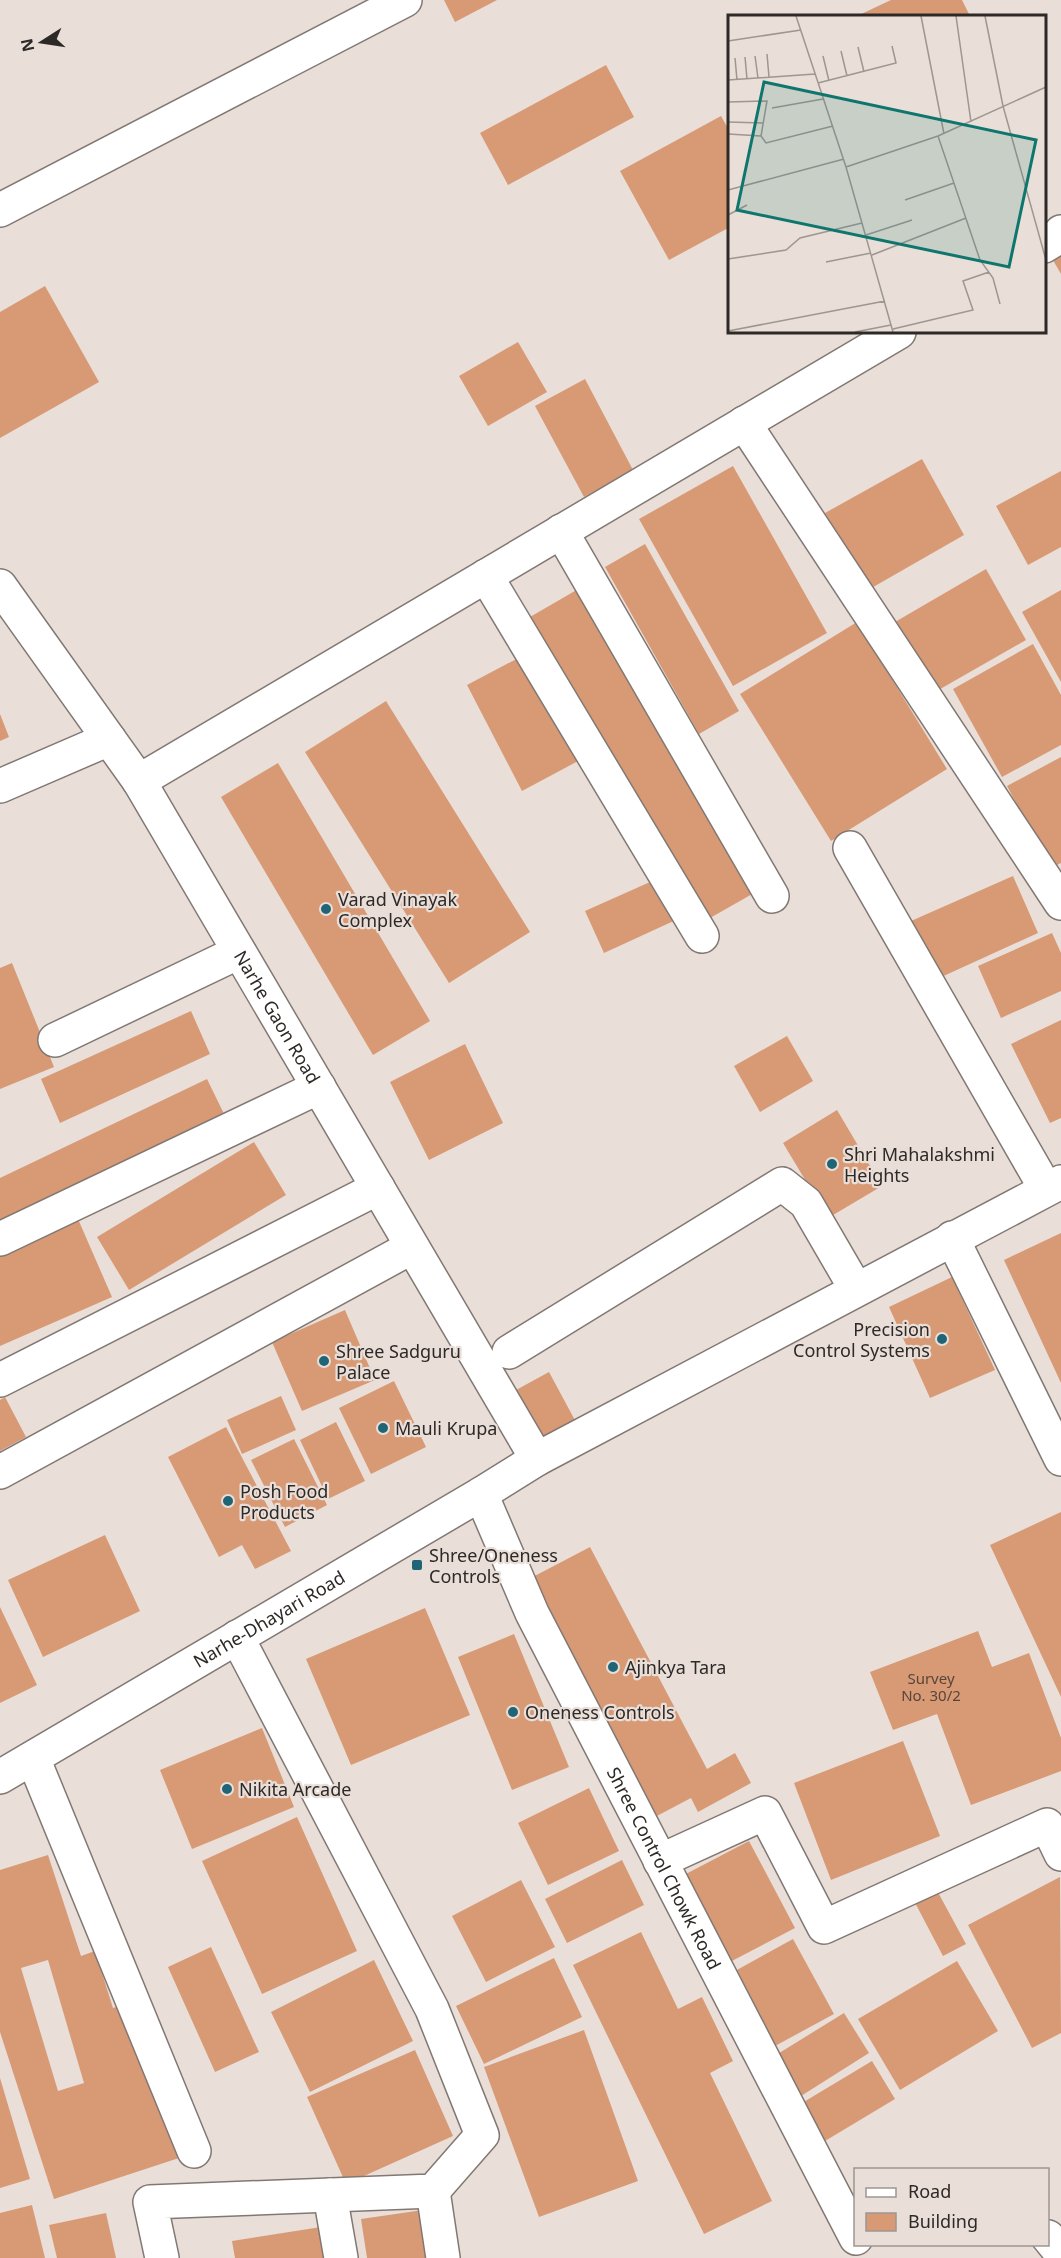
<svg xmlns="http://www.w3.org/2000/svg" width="1061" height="2258" font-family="'Noto Sans',sans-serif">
<rect width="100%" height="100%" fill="#e9ded8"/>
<path fill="#d89a75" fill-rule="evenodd" d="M444,0H497L455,22Z
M891,0H962L970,16H857Z
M606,65L634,117L508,185L480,133Z
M721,116L730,132V227L669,260L620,171Z
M1061,240V274L1046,248Z
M45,286L99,382L0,438V312Z
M518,342L547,392L488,426L459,376Z
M585,379L633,470L584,497L535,406Z
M922,459L964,535L868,590L825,513Z
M733,466L827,633L733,686L639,519Z
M1061,471V547L1028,565L996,506Z
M645,544L739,711L699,734L605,567Z
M986,569L1026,640L935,692L895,622Z
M580,588L754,893L703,922L530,617Z
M1061,590V682L1022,612Z
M857,622L947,769L831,841L740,694Z
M1033,644L1061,695V745L1002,777L953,689Z
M524,655L580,760L522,791L467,685Z
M386,701L530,932L449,983L305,752Z
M0,714L9,737L0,741Z
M1061,757V863L1051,868L1007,786Z
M278,763L430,1021L373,1055L221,797Z
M1013,876L1038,933L937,979L911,921Z
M659,878L678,919L604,953L585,911Z
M1052,933L1061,953V991L1001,1018L978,966Z
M12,963L54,1067L0,1089V968Z
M191,1011L210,1054L60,1123L41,1079Z
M1061,1020V1118L1050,1123L1011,1044Z
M787,1036L813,1081L760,1112L734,1066Z
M465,1044L503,1123L429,1160L390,1082Z
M207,1079L227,1120L0,1229V1178Z
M837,1110L882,1186L828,1218L783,1143Z
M254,1142L286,1195L129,1290L97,1237Z
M78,1219L112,1297L0,1346V1252Z
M1061,1233V1383L1004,1260Z
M952,1277L995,1370L930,1398L889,1307Z
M345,1310L375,1380L302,1411L272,1342Z
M549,1372L577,1424L545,1441L516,1390Z
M394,1381L426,1447L371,1474L339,1408Z
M281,1396L296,1430L242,1454L227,1420Z
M5,1397L26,1437L0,1451V1400Z
M336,1422L365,1481L328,1499L300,1440Z
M226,1427L291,1551L255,1569L242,1545L219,1557L168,1457Z
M294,1439L327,1505L285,1527L251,1460Z
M1061,1512V1697L990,1545Z
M105,1535L140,1611L43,1657L8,1580Z
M590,1547L707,1769L735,1753L751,1783L698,1812L691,1798L653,1818L527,1580Z
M0,1607L37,1685L0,1703Z
M425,1608L470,1715L351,1765L306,1659Z
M978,1631L992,1667L1029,1653L1061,1738V1771L971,1805L937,1714L893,1730L870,1672Z
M514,1634L569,1767L512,1790L458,1657Z
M262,1728L294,1807L192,1849L160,1770Z
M903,1741L940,1836L831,1880L794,1783Z
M589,1788L619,1851L548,1885L518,1823Z
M297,1817L357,1951L262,1994L202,1861Z
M749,1841L795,1928L728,1963L682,1876Z
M48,1855L81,1956L95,1951L113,2008L129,2003L179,2158L54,2199L0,2032V1870ZM48,1960L84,2083L58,2091L21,1968Z
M622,1860L644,1905L567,1943L545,1899Z
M1060,1877L1061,2033L1032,2048L968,1925Z
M521,1880L555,1947L486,1982L452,1916Z
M934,1885L966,1944L943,1956L912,1897Z
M641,1932L678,2009L702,1997L733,2061L710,2073L772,2201L704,2234L573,1965Z
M793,1939L834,2014L775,2046L735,1971Z
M211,1947L259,2052L215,2072L168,1967Z
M554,1958L582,2017L484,2064L456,2006Z
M374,1960L413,2041L310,2092L271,2012Z
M957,1961L998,2031L900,2090L858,2019Z
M844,2013L869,2053L801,2096L776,2055Z
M584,2030L638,2181L539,2217L484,2067Z
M415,2050L453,2136L346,2184L307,2097Z
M872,2061L895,2099L825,2141L802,2103Z
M0,2078L30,2179L0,2188Z
M32,2205L45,2258H0V2213Z
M430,2209L438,2258H367L361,2219Z
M106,2213L116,2258H57L49,2225Z
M321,2227L326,2258H235L232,2241Z"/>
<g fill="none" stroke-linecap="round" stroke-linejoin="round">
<g stroke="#827873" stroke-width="36">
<g id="minor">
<path d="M0,210L405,0"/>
<path d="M1044,246L1054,240L1061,232"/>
<path d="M744,423L1061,903"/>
<path d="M561,531L772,896"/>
<path d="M486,576L702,936"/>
<path id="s1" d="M0,586L139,781L537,1459"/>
<path d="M139,781L899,332"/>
<path d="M0,786L109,739"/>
<path d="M850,848L1046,1189"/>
<path d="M55,1040L239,952"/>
<path d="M952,1238L1061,1459"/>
<path d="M0,1239L319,1087"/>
<path d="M509,1352L782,1184L806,1203L856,1289"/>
<path d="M0,1380L378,1188"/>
<path d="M0,1472L412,1247"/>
<path id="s2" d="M481,1494L532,1613L856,2238"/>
<path d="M33,1758L194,2151"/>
<path id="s3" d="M0,1777L481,1494L537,1459L1061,1182"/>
<path d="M660,1861L765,1813L824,1927L1047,1825L1061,1854"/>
<path d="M433,2191L443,2258"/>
<path d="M330,2195L341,2258"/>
<path d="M1048,2237L1061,2253"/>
<path d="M162,2258L150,2202L433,2191L482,2135L432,2009L237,1637"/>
</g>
</g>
<use href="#minor" stroke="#fff" stroke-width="33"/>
</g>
<g fill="#206576" stroke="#e9ded8" stroke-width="2">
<circle cx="326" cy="909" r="6"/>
<circle cx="832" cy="1164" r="6"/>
<circle cx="942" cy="1339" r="6"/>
<circle cx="324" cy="1361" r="6"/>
<circle cx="383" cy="1428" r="6"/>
<circle cx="228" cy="1501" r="6"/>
<rect x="411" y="1559" width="12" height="12" rx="3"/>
<circle cx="613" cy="1667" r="6"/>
<circle cx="513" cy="1712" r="6"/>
<circle cx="227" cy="1789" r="6"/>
</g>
<g text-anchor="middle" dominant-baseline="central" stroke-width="4.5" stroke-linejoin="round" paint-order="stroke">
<g font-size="15" fill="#58453a">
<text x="931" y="1678">Survey<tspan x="931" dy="17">No. 30/2</tspan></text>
</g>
<g font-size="18" fill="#2d2927" stroke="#e9ded8" text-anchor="start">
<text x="338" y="899">Varad Vinayak<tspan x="338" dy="21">Complex</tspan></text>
<text x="844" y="1154">Shri Mahalakshmi<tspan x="844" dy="21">Heights</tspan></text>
<text x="930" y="1329" text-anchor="end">Precision<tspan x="930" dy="21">Control Systems</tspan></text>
<text x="336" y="1351">Shree Sadguru<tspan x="336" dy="21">Palace</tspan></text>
<text x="395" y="1428">Mauli Krupa</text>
<text x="240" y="1491">Posh Food<tspan x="240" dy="21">Products</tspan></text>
<text x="429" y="1555">Shree/Oneness<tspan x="429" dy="21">Controls</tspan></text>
<text x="625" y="1667">Ajinkya Tara</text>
<text x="525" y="1712">Oneness Controls</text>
<text x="239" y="1789">Nikita Arcade</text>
</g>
<g font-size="18" fill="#2d2927" stroke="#e9ded8">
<text stroke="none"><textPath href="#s1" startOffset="513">Narhe Gaon Road</textPath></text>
<text stroke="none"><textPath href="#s3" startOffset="312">Narhe-Dhayari Road</textPath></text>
<text stroke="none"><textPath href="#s2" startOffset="417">Shree Control Chowk Road</textPath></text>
</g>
</g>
<g transform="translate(728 15)">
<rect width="318" height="318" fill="#e9ded8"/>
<path fill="none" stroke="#9e9691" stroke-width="1.5" d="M68,1L118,152L165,317M193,1L216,119M228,1L243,107M257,1L275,91L318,245M0,26L73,15M130,32L136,57M113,36L119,61M39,39L41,62M27,41L30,63M95,41L101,66M17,42L19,64M7,43L9,65M0,65L87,59M90,68L168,48L164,31M0,87L39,86L33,121L38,128L105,111M44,93L95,84M0,107L35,108M0,119L33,121M210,121L252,245L265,263L272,289M118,152L210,121L318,72M0,175L116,144M177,185L226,168M0,200L19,190M138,220L184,205M144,240L238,203M0,244L58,235L72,223L134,208M98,247L143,238M165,314L245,295L235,266L261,257M0,316L157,286M127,317L163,310"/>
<path fill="#0f766e" fill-opacity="0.15" stroke="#0f766e" stroke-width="3" d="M36,67L308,125L281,252L9,195Z"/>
<rect width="318" height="318" fill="none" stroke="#2d2927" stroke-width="3"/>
</g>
<rect x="854" y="2168" width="195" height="78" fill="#e9ded8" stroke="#9e9691" stroke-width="1.5"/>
<rect x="866" y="2188" width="30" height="9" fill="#ffffff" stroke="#9e9691" stroke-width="1.5"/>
<text x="908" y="2198" font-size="18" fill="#2d2927">Road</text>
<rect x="866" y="2213" width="30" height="18" fill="#d89a75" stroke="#9e9691" stroke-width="1.5"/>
<text x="908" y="2228" font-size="18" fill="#2d2927">Building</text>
<g transform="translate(42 42) rotate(258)" stroke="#e9ded8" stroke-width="4.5" paint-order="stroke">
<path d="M0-4.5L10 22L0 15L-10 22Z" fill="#2d2927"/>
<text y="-9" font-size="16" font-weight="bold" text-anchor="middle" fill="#2d2927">N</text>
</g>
</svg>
